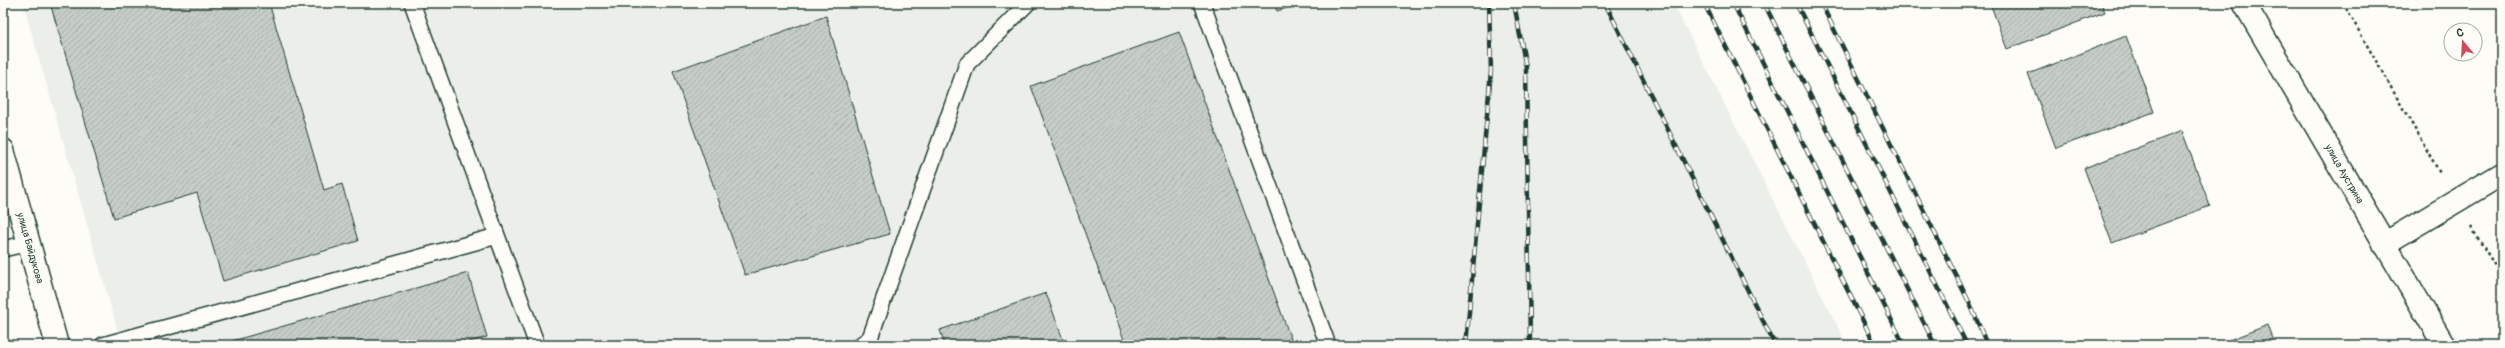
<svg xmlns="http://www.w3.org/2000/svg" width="2505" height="348" font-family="Pangolin,sans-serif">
<defs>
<pattern id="building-hatch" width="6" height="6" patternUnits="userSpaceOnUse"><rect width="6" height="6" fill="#c6cdc7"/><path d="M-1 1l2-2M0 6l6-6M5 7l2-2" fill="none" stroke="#aab1ac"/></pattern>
</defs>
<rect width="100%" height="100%" fill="#fdfcf7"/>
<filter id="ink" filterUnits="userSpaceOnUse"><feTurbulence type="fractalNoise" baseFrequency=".025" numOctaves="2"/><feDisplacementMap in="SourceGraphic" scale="8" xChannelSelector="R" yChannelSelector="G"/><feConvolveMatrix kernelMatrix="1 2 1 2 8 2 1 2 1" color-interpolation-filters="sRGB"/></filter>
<g filter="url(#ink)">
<path fill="#eceee9" d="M23,3H1673L1847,345H122Z"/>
<path fill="url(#building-hatch)" stroke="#1f3d34" d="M50,3H269L324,190L342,184L358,241L223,281L197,193L114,218Z
M1274,3H1303L1277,11Z
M1990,3H2101L2105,12L2007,49Z
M826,16L890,234L745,275L673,71Z
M1179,32L1293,345H1126L1031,86Z
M2126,36L2154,112L2056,148L2028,74Z
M2182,131L2210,206L2112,243L2084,168Z
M468,273L487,337L459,345H218Z
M1046,293L1065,345H945L940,330Z
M2268,325L2275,345H2216Z"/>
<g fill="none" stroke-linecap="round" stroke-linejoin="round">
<g stroke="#1f3d34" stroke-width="18">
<path id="service" d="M412,3L537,345
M1202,3L1328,345
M3,249L29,243
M103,345L497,236
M860,345L870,338L967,64L1028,3"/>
</g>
<g stroke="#1f3d34" stroke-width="25">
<path id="minor" d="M3,150L57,345
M2384,244L2502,174"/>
</g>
<g stroke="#1f3d34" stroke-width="25">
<path id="primary" d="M2244,3L2444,345"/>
</g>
<path stroke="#1f3d34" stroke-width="2.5" stroke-dasharray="3 3" stroke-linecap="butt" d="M2343,3L2441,175
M2471,227L2502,277"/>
<use href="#service" stroke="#fdfcf7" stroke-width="15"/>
<use href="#minor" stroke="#fdfcf7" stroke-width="22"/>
<use href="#primary" stroke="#fdfcf7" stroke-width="22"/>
<g stroke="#1f3d34" stroke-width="4.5">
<path id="rail" d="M1514,3L1526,68L1530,345
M1605,3L1775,345
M1704,3L1875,345
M1733,3L1904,345
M1764,3L1935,345
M1796,3L1967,345
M1821,3L1971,306L1987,345
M1466,345L1491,71L1489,3"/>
</g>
<use href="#rail" stroke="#fdfcf7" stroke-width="3" stroke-dasharray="9" stroke-linecap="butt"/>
</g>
</g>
<g text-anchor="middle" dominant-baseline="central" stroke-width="4" stroke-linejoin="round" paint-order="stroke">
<g font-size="10" fill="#1f3d34" stroke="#fdfcf7">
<text transform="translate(2344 174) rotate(60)">улица Аустрина</text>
<text transform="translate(30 248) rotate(74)">улица Байдукова</text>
</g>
</g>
<rect width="2505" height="348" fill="none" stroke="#fdfcf7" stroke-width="16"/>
<rect x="8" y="8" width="2489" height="332" fill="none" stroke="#1f3d34" stroke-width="1.5" filter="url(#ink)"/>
<g transform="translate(2463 42) rotate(342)"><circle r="19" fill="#fdfcf7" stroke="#a4b0a9"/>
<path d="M0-3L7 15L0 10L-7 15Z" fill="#d1495b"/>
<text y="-6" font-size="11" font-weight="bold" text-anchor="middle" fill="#1f3d34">С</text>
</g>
</svg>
